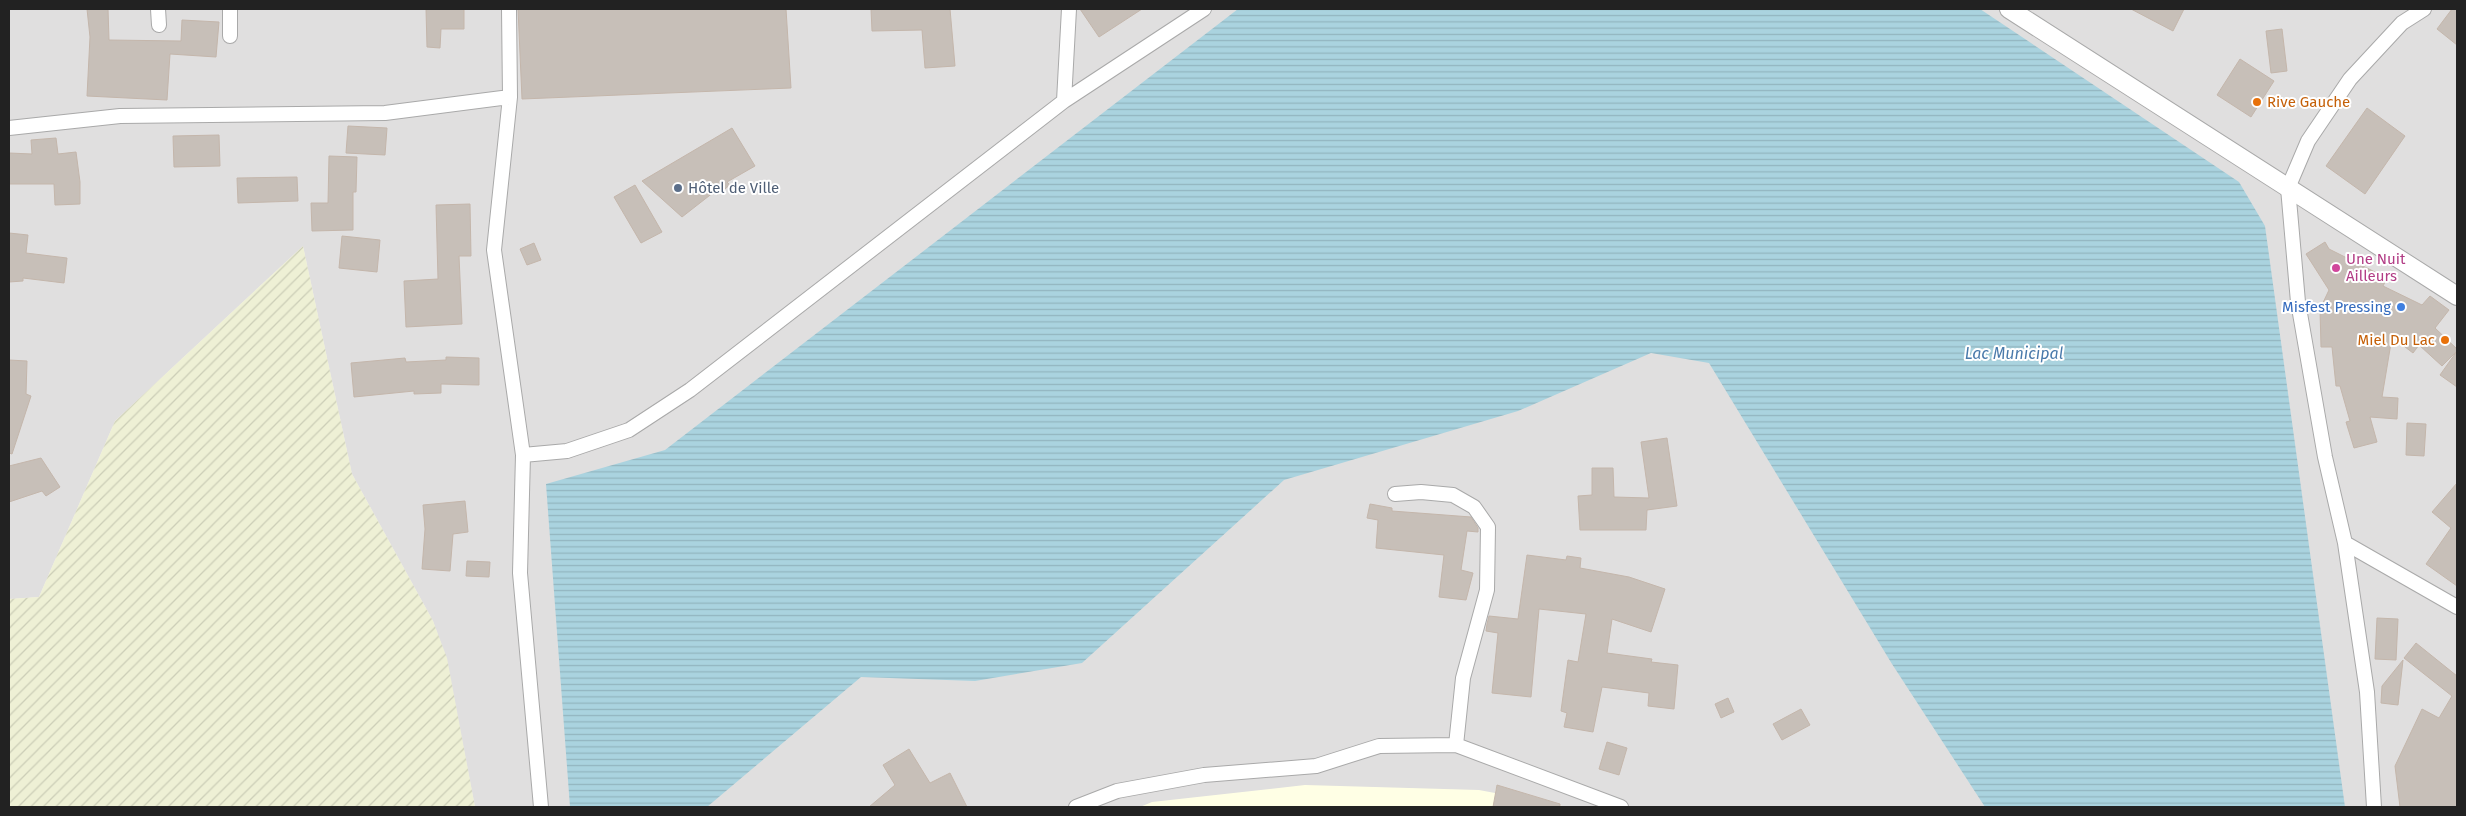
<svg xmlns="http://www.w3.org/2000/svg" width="2466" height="816" font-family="'Fira Sans',sans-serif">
<defs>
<pattern id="farmland-furrows" width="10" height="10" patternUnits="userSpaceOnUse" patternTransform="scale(1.25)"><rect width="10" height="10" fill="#eef0d5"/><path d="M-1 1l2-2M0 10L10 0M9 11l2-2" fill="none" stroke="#ccceb7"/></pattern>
<pattern id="water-rules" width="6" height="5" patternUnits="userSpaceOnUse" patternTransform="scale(1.25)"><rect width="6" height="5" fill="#aad3df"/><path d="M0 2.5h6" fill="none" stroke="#92b5bf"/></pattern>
</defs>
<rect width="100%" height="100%" fill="#f2efe9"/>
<path fill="#e0dfdf" d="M9,9H2457V807H475L446,658L433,621L352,474L303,246L115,421L39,597L9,599Z"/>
<path fill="#ffffe5" d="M1305,785L1479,790L1495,793L1497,785L1565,807H1140L1152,802Z"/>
<path fill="url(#farmland-furrows)" d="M303,246L352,474L433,621L447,658L475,807H9V599L39,597L115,421Z"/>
<path fill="url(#water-rules)" d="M1238,9H1980L2239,182L2265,226L2345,807H1985L1892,664L1709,363L1651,353L1518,411L1284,480L1082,663L975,681L861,677L707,807H570L546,484L665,450Z"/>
<path fill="#c7bfb8" stroke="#c4b6ab" d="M87,9H108L109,40L181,41L182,20L219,22L216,57L170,54L167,100L87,96L90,37Z
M426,9H464V29H441L440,48L427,47Z
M518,9H786L791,88L522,99Z
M871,9H950L955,66L925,68L922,30L872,31Z
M1080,9H1142L1099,37Z
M2131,9H2184L2173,31Z
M2452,9H2457V45L2437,29Z
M2282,29L2287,71L2271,73L2266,31Z
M2240,59L2274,81L2251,117L2217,95Z
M2367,108L2405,136L2365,194L2326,166Z
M348,126L387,128L385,155L346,153Z
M732,128L755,166L727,182L730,185L717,195L714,192L682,217L642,181Z
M219,135L220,166L174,167L173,136Z
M56,138L58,154L76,152L80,182V204L55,205L54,184H9V153L32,154L31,140Z
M329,156L357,157L356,192H353V230L312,231L311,203H328Z
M297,177L298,201L238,203L237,178Z
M635,185L662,232L641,243L614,197Z
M470,204L471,256H459L462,324L406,327L404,281L438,279L436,205Z
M9,233L28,235L26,253L67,258L64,283L23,278V281L9,282Z
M342,236L380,240L377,272L339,268Z
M2325,242L2329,249L2387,278L2383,286L2422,305L2430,296L2449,310L2435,328L2457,349V387L2440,375L2457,351L2442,366L2419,345L2413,353L2392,337L2382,397L2398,398L2397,419L2370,417L2377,442L2354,448L2346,422L2350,421L2340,386H2336L2332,347H2321L2320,309L2329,290L2306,254Z
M534,243L541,260L527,265L520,249Z
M446,357L479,358V385L441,384V393L414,394V391L354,397L351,363L405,358L406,362L446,360Z
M9,360L27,361L26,394L31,396L12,454L9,453Z
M2407,423L2426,424L2424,456L2406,455Z
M1667,438L1677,506L1647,510L1646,530H1580L1578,496L1592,495V468H1613L1614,497L1649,498L1641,442Z
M41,458L60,487L46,496L42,491L9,502V466Z
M2457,483V586L2426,564L2451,528L2432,512Z
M465,501L468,532L453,534L450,571L422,569L425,529L423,505Z
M1370,504L1392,508V511L1471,517L1478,528V532L1467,531L1461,570L1473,573L1466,600L1439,597L1444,555L1376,548L1378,520L1367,518Z
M1527,555L1566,560L1567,556L1581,558L1580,568L1629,577L1665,589L1651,632L1612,619L1607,653L1652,659L1651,662L1678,665L1674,709L1648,706L1649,693L1602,687L1593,732L1564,727L1567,713L1561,711L1568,660L1578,662L1586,614L1539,609L1531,697L1492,693L1498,633L1486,631L1487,624L1489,616L1518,619Z
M467,561L490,562L489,577L466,576Z
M2377,618L2398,619L2396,660L2375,659Z
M2416,643L2457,676V807H2400L2395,766L2422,709L2439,718L2452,696L2404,658Z
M2403,660L2398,705L2381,703L2382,686Z
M1728,698L1734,712L1721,718L1715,704Z
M1801,709L1810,725L1782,740L1773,724Z
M1607,742L1627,748L1619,775L1599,769Z
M909,749L930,783L950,773L967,807H869L895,785L883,765Z
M1497,785L1560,804V807H1493Z"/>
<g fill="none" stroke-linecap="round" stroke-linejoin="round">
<g stroke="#a9a9a9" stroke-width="16">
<path id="minor" d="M158,9L159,25
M509,9L510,97L494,250L523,455L520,573L541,807
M230,36V9
M1064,101L1069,9
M9,128L120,116L385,113L510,97
M523,455L567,451L629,430L690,390L1064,101L1204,9
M1395,494L1421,492L1453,495L1474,507L1488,527L1487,590L1463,678L1456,745
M2345,543L2457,607
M1076,807L1117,791L1204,775L1316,766L1379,746L1456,745L1621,807
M2374,807L2367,692L2345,543L2325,457L2298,302L2288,188L2308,141L2350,79L2402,23L2424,9"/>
</g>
<g stroke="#a9a9a9" stroke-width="20">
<path id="tertiary" d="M2009,9L2457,296"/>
</g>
<use href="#minor" stroke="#fff" stroke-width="14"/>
<use href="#tertiary" stroke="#fff" stroke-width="18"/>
</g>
<g fill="#e8710a" stroke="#fff" stroke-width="2">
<circle cx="2257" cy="102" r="5"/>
<circle cx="2445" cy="340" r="5"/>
</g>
<circle fill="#5c6f8a" stroke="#fff" stroke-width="2" cx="678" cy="188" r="5"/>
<circle fill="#d1479c" stroke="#fff" stroke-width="2" cx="2336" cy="268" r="5"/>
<circle fill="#3f7fe0" stroke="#fff" stroke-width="2" cx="2401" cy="307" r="5"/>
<g text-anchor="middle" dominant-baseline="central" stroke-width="4" stroke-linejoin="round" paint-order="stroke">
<g font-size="15" fill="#c56008" stroke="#fff" text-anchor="start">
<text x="2267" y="102">Rive Gauche</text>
<text x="2435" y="340" text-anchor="end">Miel Du Lac</text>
</g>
<g font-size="15" fill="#4e5e75" stroke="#fff" text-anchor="start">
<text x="688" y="188">Hôtel de Ville</text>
</g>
<g font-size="15" fill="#b23c85" stroke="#fff" text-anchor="start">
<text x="2346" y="259">Une Nuit<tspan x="2346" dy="17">Ailleurs</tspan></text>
</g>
<g font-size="15" fill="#366cbe" stroke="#fff" text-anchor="end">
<text x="2391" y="307">Misfest Pressing</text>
</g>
<g font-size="16" font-style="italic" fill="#4a7aab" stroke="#fff">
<text x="2014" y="353">Lac Municipal</text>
</g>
</g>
<rect width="2466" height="816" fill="none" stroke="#222222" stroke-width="20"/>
</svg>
